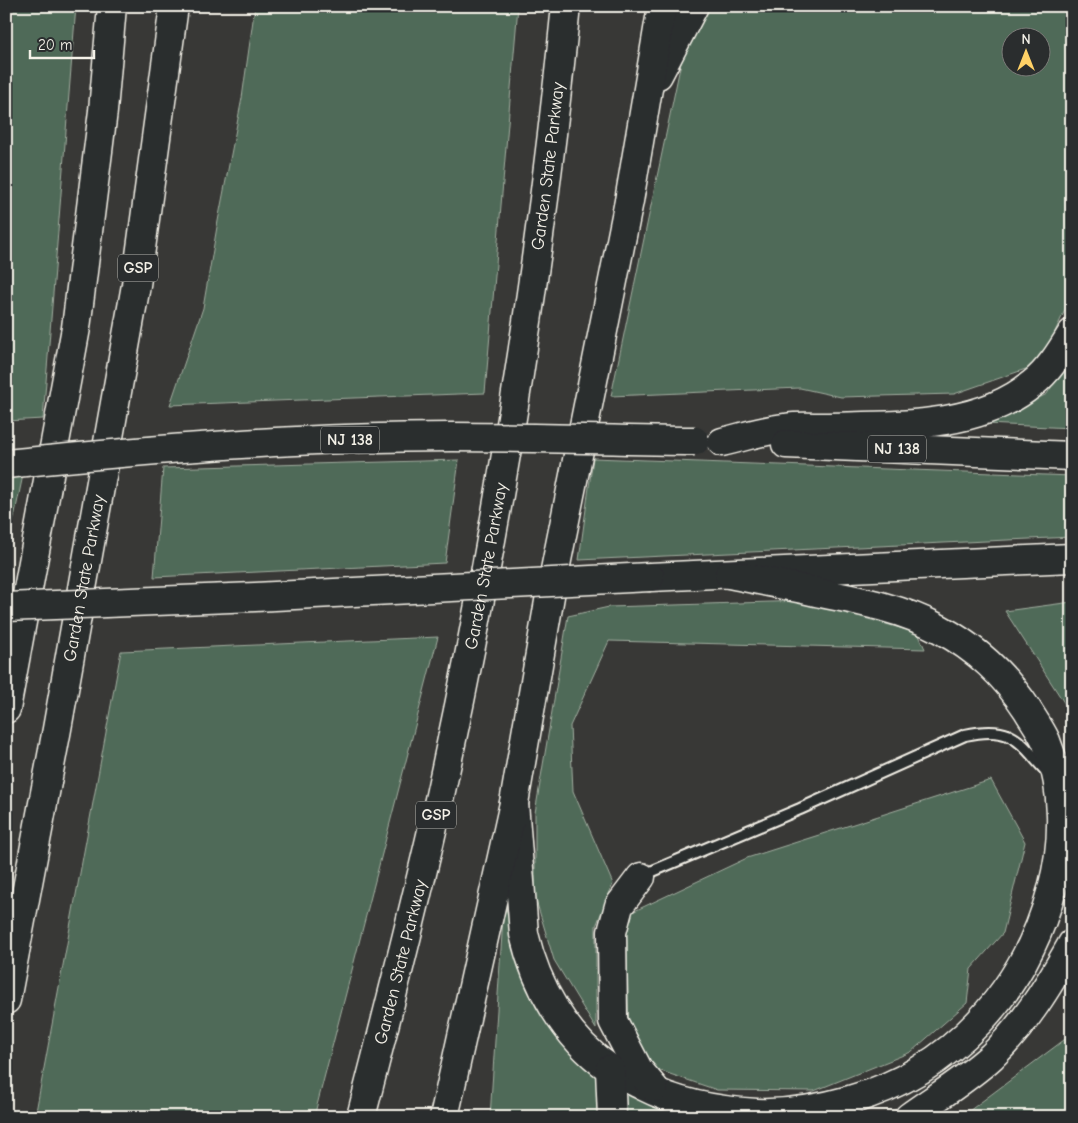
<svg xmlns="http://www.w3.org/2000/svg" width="1078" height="1123" font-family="'Comic Neue',sans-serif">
<rect width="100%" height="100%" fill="#383836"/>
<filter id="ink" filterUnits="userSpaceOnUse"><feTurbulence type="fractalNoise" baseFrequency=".02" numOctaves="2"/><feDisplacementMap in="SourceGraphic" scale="10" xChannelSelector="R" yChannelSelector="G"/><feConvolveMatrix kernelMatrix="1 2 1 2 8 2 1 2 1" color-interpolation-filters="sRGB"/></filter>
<g filter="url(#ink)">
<path fill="#506a59" stroke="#a2aea0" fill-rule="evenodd" d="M6,6H76L43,419L6,421Z
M255,6H518L485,393L170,405L203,308L218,221L242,98Z
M710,6H1068L1072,25V295L1040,364L954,394L841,397L800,388L611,396L683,53ZM1010,38H1040V68H1010Z
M1072,352V428L985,424L1047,394Z
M593,458L1072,476V537L579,560Z
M459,460L445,563L154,577L163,468Z
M23,475L6,556V478Z
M804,601L918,633L925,649L609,641L570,726L573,791L613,884L596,926V1029L554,960L535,897V813L568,616L609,607Z
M1072,602V715L1005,611Z
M438,637L314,1117H35L121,651Z
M991,780L1025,842L1003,933L971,969L967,1003L911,1052L814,1091L717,1090L655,1069L629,1036L626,915L747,858Z
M504,903L541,1006L600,1074V1117H490Z
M1072,1034V1117H961Z
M621,1086L665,1110L657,1117H621Z"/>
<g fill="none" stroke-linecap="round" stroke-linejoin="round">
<g stroke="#f4f1e8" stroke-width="14">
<path id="lane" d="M641,876L800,809L965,735C1014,724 1019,742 1048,773"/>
</g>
<g stroke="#f4f1e8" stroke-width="31">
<g id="highway">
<path d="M658,75L694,6"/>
<path d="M722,442C743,437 764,430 785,428C798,426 811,427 823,427C890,425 977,430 1032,384C1049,371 1061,351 1072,333"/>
<path d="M786,444L1072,456"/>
<path d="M650,577L1072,558"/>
<path d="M6,709L76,328L103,111L112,6"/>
<path d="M514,803L524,934C536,986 565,1037 609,1068C619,1075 632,1080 643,1086C678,1104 718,1111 757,1113C789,1114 819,1109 850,1100C952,1071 1025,991 1052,889C1065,842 1065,787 1046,741C1041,730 1033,719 1027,709C1004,674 977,649 940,629C903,609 862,601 821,593C790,586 759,580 729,574"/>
<path d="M641,877L619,906L612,932L613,1021L638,1069L654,1088"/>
<path id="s1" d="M6,1000L57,729L136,285L174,6"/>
<path d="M610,1069L612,1117"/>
<path id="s2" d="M361,1117C389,1007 418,897 442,786C498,529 540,268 566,6"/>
<path d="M444,1117L514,803L551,590L629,201L662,6"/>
<path d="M909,1117C937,1097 967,1079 992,1056C1026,1023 1049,985 1072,944"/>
</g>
</g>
<use href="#lane" stroke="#2a2d2e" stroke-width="10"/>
<use href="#highway" stroke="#2a2d2e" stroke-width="28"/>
<g stroke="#f4f1e8" stroke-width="31" stroke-linecap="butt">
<path id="highway-bridge" d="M6,464C154,449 303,437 452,437C533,437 614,440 695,441
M6,607L255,597L650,577"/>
</g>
<use href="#highway-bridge" stroke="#2a2d2e" stroke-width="28"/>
</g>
</g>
<g text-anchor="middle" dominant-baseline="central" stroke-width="4" stroke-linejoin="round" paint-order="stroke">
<g fill="#2a2d2e" stroke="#b7b6b0" stroke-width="1">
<rect x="118" y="254.5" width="40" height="27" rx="4"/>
<rect x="321" y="426.5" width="58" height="27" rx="4"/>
<rect x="868" y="435.5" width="58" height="27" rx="4"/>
<rect x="416" y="801.5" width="40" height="27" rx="4"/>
</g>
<g font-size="16" font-weight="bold" fill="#f4f1e8">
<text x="138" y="268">GSP</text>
<text x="350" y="440">NJ 138</text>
<text x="897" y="449">NJ 138</text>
<text x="436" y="815">GSP</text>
</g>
<g font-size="18" fill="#f4f1e8" stroke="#2a2d2e">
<text stroke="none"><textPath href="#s2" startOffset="970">Garden State Parkway</textPath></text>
<text stroke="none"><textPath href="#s2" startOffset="565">Garden State Parkway</textPath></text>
<text stroke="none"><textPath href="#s1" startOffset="429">Garden State Parkway</textPath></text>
<text stroke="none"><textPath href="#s2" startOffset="160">Garden State Parkway</textPath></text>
</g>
</g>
<rect width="1078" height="1123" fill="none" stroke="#2a2d2e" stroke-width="25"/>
<rect x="12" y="12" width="1053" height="1098" fill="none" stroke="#f4f1e8" stroke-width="2" filter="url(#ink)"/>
<g transform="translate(1026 52)"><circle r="24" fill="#2a2d2e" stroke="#7b7b78"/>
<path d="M0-4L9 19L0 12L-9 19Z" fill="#ffd166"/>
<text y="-8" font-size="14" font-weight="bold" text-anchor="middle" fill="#f4f1e8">N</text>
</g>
<path d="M30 50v8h64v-8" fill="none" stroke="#f4f1e8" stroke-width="2.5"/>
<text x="38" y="50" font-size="15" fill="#f4f1e8" stroke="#2a2d2e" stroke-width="4" paint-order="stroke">20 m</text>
</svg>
